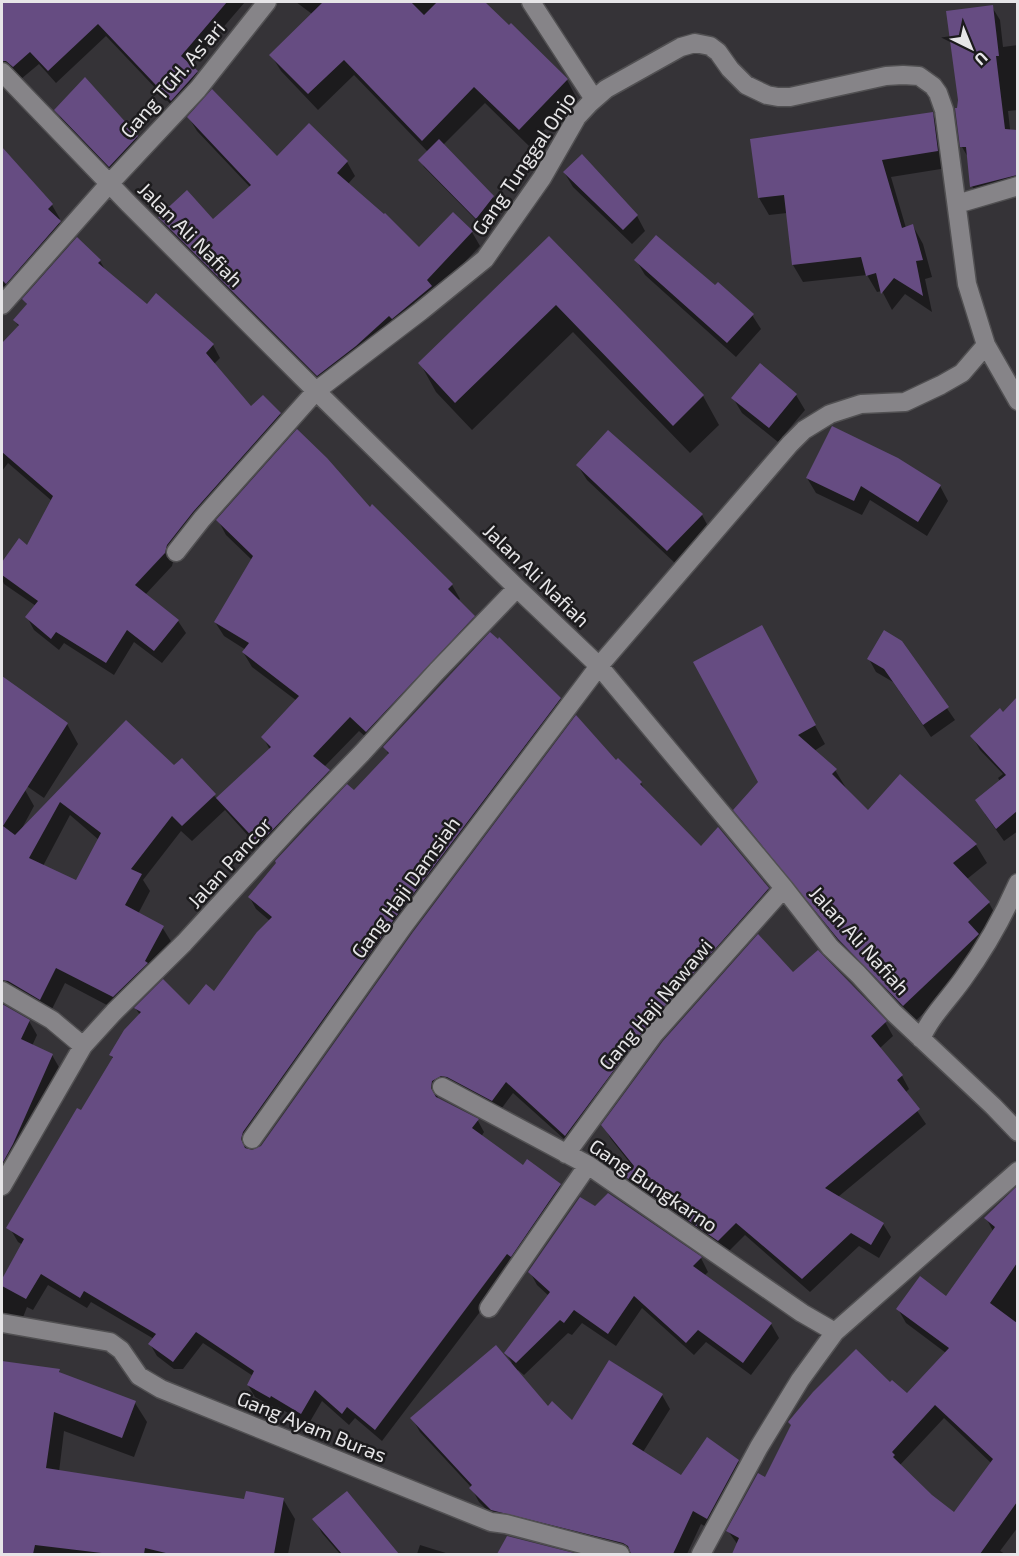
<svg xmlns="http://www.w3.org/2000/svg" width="1019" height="1556" font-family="'Exo 2',sans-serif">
<rect width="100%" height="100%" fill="#353337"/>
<path fill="#0007" fill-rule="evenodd" d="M2,2H245L190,66L197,72L204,85L179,113L106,36L56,83L39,64L21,79L11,74L2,62Z
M296,2H483L567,80L576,97L529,146L485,103L443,145L493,197L497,204L481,225L424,167L420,160L428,152L354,75L318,110L281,71L271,55L312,14Z
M992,7L1000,20L1003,47L1018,45V110L1008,111L1017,190L979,200L972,186L969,159L962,147Z
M85,79L137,137L145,151L118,180L64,124L56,110Z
M932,113L942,131L947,168L891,177L906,228L913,226L923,244L932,277L925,279L932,312L905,294L892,310L882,291L877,292L867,275L803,282L793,265L787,213L769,215L759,198Z
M189,118L277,159L309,125L347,162L355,176L348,184L419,250L454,214L472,232L480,246L435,293L326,389L168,231L160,217L213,221L250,187L197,131Z
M2,149L52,205L60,219L58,221L68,236L14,297L2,285Z
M582,156L637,216L645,231L632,244L573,187L564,172Z
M549,238L703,396L719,425L690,453L573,332L472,430L436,392L420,363Z
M636,260L752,315L761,329L736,357L645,275Z
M100,261L106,271L147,306L213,345L220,358L214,364L251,408L280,414L288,426L174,558L172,566L145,595L178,621L186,633L162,663L134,642L114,675L64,643L59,650L34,630L27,617L36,606L4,584L2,579V565L19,541L28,547L52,501L8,463L2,471V345L19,327L15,321L28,306L24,300Z
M796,395L805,410L778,442L742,413L733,398Z
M608,432L702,515L710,530L677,565L587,480L578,466Z
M807,478L940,486L948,501L927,536L870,500L862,515L816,493Z
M370,509L452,585L460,599L458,601L473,617L482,631L375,745L359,731L324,767L329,771L337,785L268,858L225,810L192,841L181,831L143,880L150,891L138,914L162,927L172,943L122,1013L65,983L49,1015L2,983L3,963L2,962V783L25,790L34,806L20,832L126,722L174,767L182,760L217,799L270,750L263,737L297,701L252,667L243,652L246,650L224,636L215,622L252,560L226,535L218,520ZM70,815L99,840L76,882L43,866Z
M901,642L955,720L931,737L893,682L876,672L869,659Z
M772,646L825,744L814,751L835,770L846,788L868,813L976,845L987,863L967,879L989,903L999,921L989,953L913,1023L851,958L746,829L735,810L760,782Z
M2,678L67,724L78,744L44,798L2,769Z
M560,698L567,710L247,1149L251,1152L262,1147L616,762L641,783L646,792L701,848L768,889L775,901L573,1147L513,1093L499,1112L439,1093L437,1099L478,1121L484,1132L481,1137L524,1167L560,1185L567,1197L382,1441L355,1418L349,1425L322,1401L308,1425L278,1407L277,1409L255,1397L248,1385L253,1376L203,1343L183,1369H174L157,1356L150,1344L154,1339L91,1302L87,1308L48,1285L33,1310L27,1307L20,1325H2V1282L23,1245L18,1242L11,1230L113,1060L111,1055L140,1015L136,1009L189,1007L214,993L270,921L256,909L250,898L389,756L385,747Z
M1018,700V831L1004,841L985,814L1000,781L998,778L1003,774L980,750L972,736L1003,714Z
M793,974L885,1022L893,1036L880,1048L902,1076L909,1089L905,1093L926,1124L838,1197L883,1224L891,1237L879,1258L859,1246L810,1292L745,1235L726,1254L633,1190L626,1176L634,1168L611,1139L603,1125Z
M2,1005L29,1021L37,1035L32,1046L52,1055L60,1069L2,1191Z
M1018,1189V1527L1000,1551L1005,1554H733L738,1545L728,1531L766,1480L890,1384L907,1395L946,1353L906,1323L898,1309L947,1298L993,1231L986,1218ZM944,1418L990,1462L991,1464L955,1514L931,1496L900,1465Z
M609,1195L701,1258L708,1272L704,1276L771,1324L779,1338L751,1375L706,1342L694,1355L642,1308L616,1346L582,1323L572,1335L568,1333L524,1375L518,1370L517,1372L548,1408L573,1422L662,1395L670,1409L643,1452L681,1477L738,1461L746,1475L715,1532L701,1524L687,1554H623L500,1523L479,1502L471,1487L420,1432L412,1418L512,1363L506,1353L549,1296L537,1285L530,1272Z
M2,1363L59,1371L61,1375L135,1403L147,1422L134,1457L64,1431L59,1472L245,1500L283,1499L295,1519L288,1554H2Z
M346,1493L397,1554H340L322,1533L314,1519Z
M507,1538L572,1554H499Z
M420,1545L449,1554H417Z"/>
<path fill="#664c82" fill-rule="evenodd" d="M2,2H227L181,56L198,71L171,101L98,24L48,71L30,52L13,67L6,61H2Z
M323,2H411L424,15L437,2H485L509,25L511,23L568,79L519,130L474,87L422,141L344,60L308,94L269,55Z
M993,5L999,56H996L1005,129L1017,130V175L970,187L966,147H960L955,108H957L958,100L946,11Z
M85,77L138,136L109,167L54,110Z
M212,89L277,156L309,123L348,161L337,173L384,214L385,213L419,247L453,212L473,231L427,280L432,286L392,319L389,316L356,346L317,376L158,217L187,190L213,219L251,185L187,117Z
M933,112L938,151L882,160L902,228L913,224L923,260L916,261L923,296L894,278L881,294L876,273L866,276L861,257L792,265L784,195L758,198L750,139Z
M439,139L494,196L476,219L418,160Z
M2,147L53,204L48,209L61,221L6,284L2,280Z
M582,154L638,215L623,230L563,172Z
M656,235L715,285L718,282L754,314L727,343L634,260Z
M549,236L704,395L673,426L556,305L455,403L418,363Z
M77,237L101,260L98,263L147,304L156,293L214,344L206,353L251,406L263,395L281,413L193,512L167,545L165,553L135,585L179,620L154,651L127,630L106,663L56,632L51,639L25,617L38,601L2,575V562L19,538L27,545L53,496L2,452V343L19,325L13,320L27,304L22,299Z
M760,363L797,394L769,428L731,398Z
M832,426L898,458L941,485L918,522L861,486L854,501L806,478Z
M297,429L327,458L370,507L372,504L453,584L448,589L475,616L366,732L350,717L313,756L330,770L259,844L216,798L271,747L261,737L299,696L242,652L249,643L214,622L253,556L216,520Z
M608,430L703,514L667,551L576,465Z
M762,625L816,725L798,735L837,769L832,774L868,810L900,774L977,844L953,863L990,902L968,922L979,934L903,1006L838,939L733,810L758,782L693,662Z
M884,630L902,641L949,707L923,725L884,669L867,659Z
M490,632L498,639L499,637L561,698L395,918L243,1132L241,1139L245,1148L252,1150L261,1146L413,932L576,715L616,760L618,758L642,782L640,784L701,846L718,827L769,888L646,1027L565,1136L506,1082L492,1101L447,1077L441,1076L432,1081L431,1088L436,1097L479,1119L472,1128L523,1165L527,1159L561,1184L511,1257L507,1254L375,1430L347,1407L342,1414L315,1390L301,1414L271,1396L270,1398L247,1385L254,1371L196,1332L173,1362L148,1344L156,1334L84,1291L80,1298L41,1274L26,1299L2,1286V1279L24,1239L6,1228L77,1108L81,1110L113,1057L109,1055L124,1030L141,1012L134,1008L163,979L189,1005L206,984L214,991L257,932L272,917L248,897L276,863L275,861L347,784L354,790L389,753L383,747Z
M2,676L68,723L3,826L15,835L126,720L174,765L182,758L216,794L182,826L172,816L131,869L142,874L125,905L164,926L145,961L148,963L113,997L56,968L40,1000L8,981L2,980ZM60,802L101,833L76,880L29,858Z
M1017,697V811L996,829L975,800L1006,775L970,736L1000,708L1003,712Z
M758,934L793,972L818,950L887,1021L871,1036L903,1075L897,1080L920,1109L825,1188L884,1223L871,1245L851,1233L802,1279L736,1223L718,1241L624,1176L634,1166L601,1125L663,1041Z
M2,1004L30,1020L21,1039L53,1054L13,1144L2,1164Z
M1017,1186V1263L990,1303L1017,1323V1502L980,1554H732L739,1538L726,1531L758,1473L765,1477L791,1425L788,1422L813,1392L856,1349L890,1382L892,1380L907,1393L949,1348L896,1309L920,1276L946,1296L995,1227L984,1218ZM935,1405L993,1459L954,1512L932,1495L893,1457L895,1455L892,1452Z
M608,1193L702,1257L693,1266L772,1323L743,1363L698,1330L686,1343L634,1296L608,1334L574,1310L564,1323L560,1320L516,1363L504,1353L550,1292L528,1272L580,1197L595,1206Z
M496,1345L548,1406L552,1401L572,1420L609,1360L663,1394L632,1444L681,1475L707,1437L739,1460L707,1519L693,1511L673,1554H631L628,1546L623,1543L491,1510L469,1488L472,1485L410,1418Z
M2,1361L60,1369L59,1372L136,1401L122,1438L54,1412L46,1468L244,1499L246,1491L284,1498L274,1554H170L145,1548L144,1554H110L35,1545L33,1554H2Z
M347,1491L399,1554H342L312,1519Z
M507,1536L578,1554H497Z"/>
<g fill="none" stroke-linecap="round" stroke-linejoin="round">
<g stroke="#515052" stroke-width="21">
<path id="minor" d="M531,2L594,99
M2,72L128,203L316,391L517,588L599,666L784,888L830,947L858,974L894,1013L993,1106L1018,1132
M957,204L1018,186
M2,305L109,184L198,89L267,2
M986,345L1018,401
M176,552L202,519L316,391L421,311L485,259L542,178L577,117L590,103L606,89L681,47L695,43L710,46L718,52L730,69L746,85L767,95L778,97H790L886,76L903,75L919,76L933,86L938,93L944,110L967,284L986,345L962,373L941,385L905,402L861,404L830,414L804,430L790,444L599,666L404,925L252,1139
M2,991L52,1020L83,1046
M921,1039C930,1017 949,999 963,979C985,949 1003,917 1018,883
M442,1087L588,1165L802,1313L835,1332
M566,1154L654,1034L784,888
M2,1186L83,1046L114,1012L184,943L299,818L362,753L437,671L517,588
M489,1308L588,1165
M2,1323L110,1342L121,1350L139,1376L161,1389L491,1522L506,1524L620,1554
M701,1554L759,1447L800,1380L835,1332L1018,1171"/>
</g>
<use href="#minor" stroke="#868488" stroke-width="18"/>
</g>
<g text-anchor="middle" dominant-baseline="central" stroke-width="5" stroke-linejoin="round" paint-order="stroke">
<g font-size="20" fill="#e6e5e7" stroke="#1c1b1d">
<text transform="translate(172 79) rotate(-49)">Gang TGH. As'ari</text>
<text transform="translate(523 163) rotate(-56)">Gang Tunggal Onjo</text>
<text transform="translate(191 234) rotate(45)">Jalan Ali Nafiah</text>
<text transform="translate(537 575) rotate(44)">Jalan Ali Nafiah</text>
<text transform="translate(229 862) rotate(-48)">Jalan Pancor</text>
<text transform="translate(405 887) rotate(-54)">Gang Haji Damsiah</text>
<text transform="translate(860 940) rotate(48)">Jalan Ali Nafiah</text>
<text transform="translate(655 1004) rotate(-50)">Gang Haji Nawawi</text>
<text transform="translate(654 1185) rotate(34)">Gang Bungkarno</text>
<text transform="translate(312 1426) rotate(22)">Gang Ayam Buras</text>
</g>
</g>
<rect width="1019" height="1556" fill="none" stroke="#e6e5e7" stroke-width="6"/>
<g transform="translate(971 48) rotate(137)" stroke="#1c1b1d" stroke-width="4.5" paint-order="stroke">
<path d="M0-4.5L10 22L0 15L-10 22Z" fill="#e6e5e7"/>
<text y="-9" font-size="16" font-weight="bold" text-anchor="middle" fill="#e6e5e7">U</text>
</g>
</svg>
